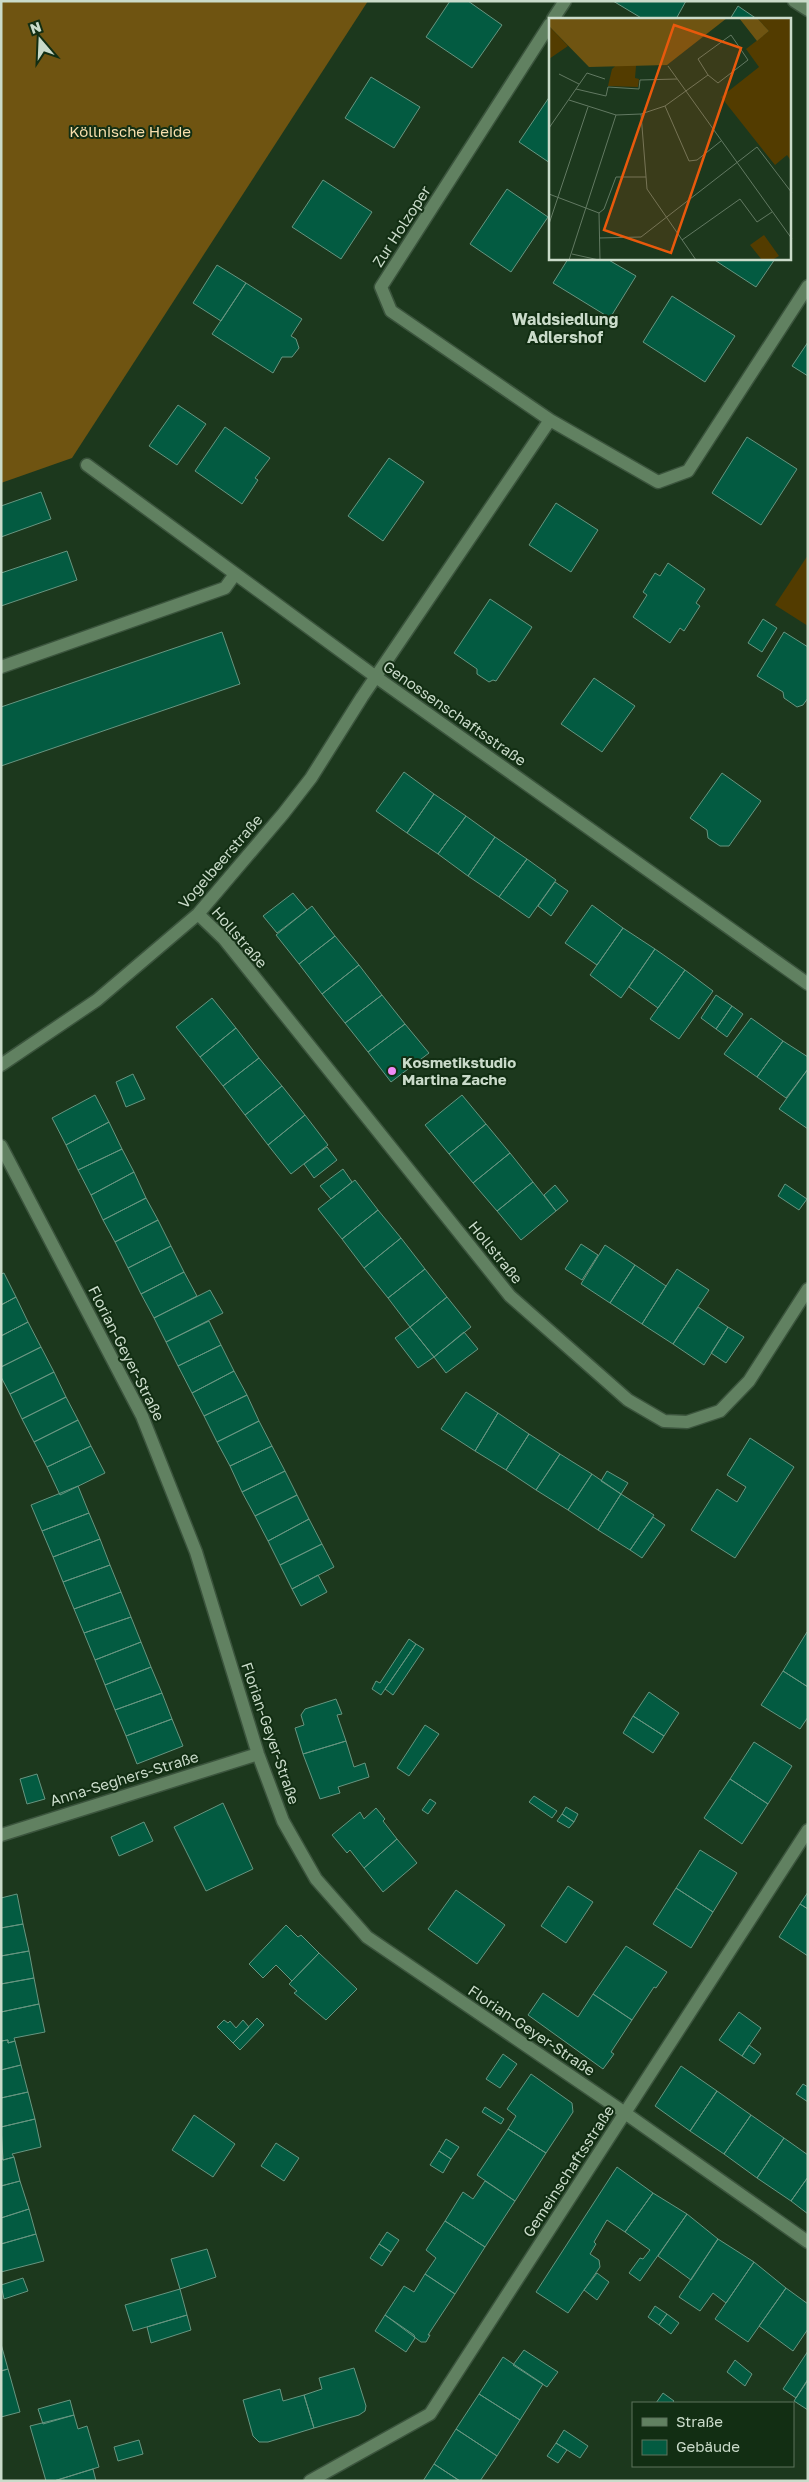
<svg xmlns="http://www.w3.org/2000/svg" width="809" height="2482" font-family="'Golos Text',sans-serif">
<rect width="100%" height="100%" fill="#1c381d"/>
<path fill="#533c00" d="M808,555V626L775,605Z"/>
<path fill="#6f5411" d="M1,1H368L72,458L1,483Z"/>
<path fill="#035b41" stroke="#679580" d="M450,1H468L502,25L472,68L426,37Z
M613,1H686L676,19H643Z
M738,6L757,19H730Z
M371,77L420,107L394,148L345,118Z
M550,96V163L519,142Z
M323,180L372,212L341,259L292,227Z
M507,189L548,217L511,272L470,244Z
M568,259H607L636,276L610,318L553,283Z
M713,259H775L756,287Z
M217,265L246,283L221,321L193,303Z
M246,283L302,319L291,336L296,339L299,348L292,357H282L273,373L212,334Z
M672,296L735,336L705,382L643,342Z
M808,342V376L792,366Z
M178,405L206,424L177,465L149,446Z
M225,427L270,458L255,478L258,480L242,504L195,471Z
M747,437L797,469L761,525L712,493Z
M389,458L424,482L383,541L348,516Z
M41,492L51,519L1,537V506Z
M556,503L598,530L571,572L529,545Z
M67,551L77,580L1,606V573Z
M668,563L705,589L696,603L700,606L684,631L680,628L670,643L633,617L647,595L643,592L655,573L660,576Z
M490,599L532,627L496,681L493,680L489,682L477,674V669L454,653Z
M763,619L777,628L762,652L748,643Z
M222,632L240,684L1,766V707Z
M784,632L808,647V698L803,705L797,707L784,698L783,692L757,676Z
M594,678L635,706L602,752L561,724Z
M404,772L434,794L407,833L376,811Z
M722,773L761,801L729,846H720L708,838L707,830L690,818Z
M434,794L466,816L438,854L407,833Z
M466,816L495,837L468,876L438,854Z
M495,837L527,859L499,897L468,876Z
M527,859L556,880L529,918L499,897Z
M555,882L568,891L551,916L538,906Z
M293,893L307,910L277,933L263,916Z
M592,905L623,928L597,965L565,943Z
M312,906L335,936L299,964L276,935Z
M623,928L655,949L621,998L590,975Z
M335,936L359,965L322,994L299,964Z
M655,949L685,970L658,1008L629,987Z
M359,965L382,995L345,1023L322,994Z
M685,970L713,991L679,1039L650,1019Z
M382,995L405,1024L368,1052L345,1023Z
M716,995L732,1006L716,1029L701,1018Z
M212,998L236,1028L200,1057L176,1027Z
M732,1006L743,1014L727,1037L716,1029Z
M751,1018L783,1041L757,1077L724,1054Z
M405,1024L429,1053L391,1082L368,1052Z
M236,1028L259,1058L223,1086L200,1057Z
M783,1041L808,1057V1069L786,1098L757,1077Z
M259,1058L282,1086L245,1115L223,1086Z
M808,1069V1129L779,1109Z
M133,1074L145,1099L126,1107L116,1082Z
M282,1086L305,1115L268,1145L245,1115Z
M95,1095L109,1122L66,1145L52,1118Z
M462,1095L486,1124L449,1154L425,1125Z
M305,1115L328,1145L291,1174L268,1145Z
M109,1122L122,1149L78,1170L66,1145Z
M486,1124L510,1153L473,1183L449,1154Z
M327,1147L337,1160L314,1178L304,1164Z
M122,1149L134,1172L91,1195L78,1170Z
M510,1153L533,1182L497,1211L473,1183Z
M343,1169L352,1182L331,1199L320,1186Z
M134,1172L146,1198L103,1220L91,1195Z
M355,1180L378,1210L342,1239L318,1209Z
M533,1182L556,1211L521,1240L497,1211Z
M785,1184L807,1199L799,1210L778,1196Z
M555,1185L568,1201L556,1211L544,1195Z
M146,1198L158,1220L115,1242L103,1220Z
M378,1210L401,1238L364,1268L342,1239Z
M158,1220L171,1246L128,1268L115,1242Z
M401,1238L425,1269L388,1298L364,1268Z
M581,1244L598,1255L582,1280L565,1269Z
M605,1245L635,1265L610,1303L581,1284Z
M171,1246L184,1272L141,1294L128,1268Z
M635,1265L666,1286L642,1324L610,1303Z
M425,1269L447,1297L410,1327L388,1298Z
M677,1269L709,1290L673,1344L642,1324Z
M184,1272L197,1296L154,1318L141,1294Z
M4,1273L16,1297L1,1305V1274Z
M210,1290L223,1313L166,1342L154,1318Z
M16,1297L28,1322L1,1336V1305Z
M447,1297L471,1327L434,1357L410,1327Z
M698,1307L728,1327L704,1365L673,1344Z
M209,1321L221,1345L178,1366L166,1342Z
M28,1322L41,1347L1,1367V1336Z
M410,1327L434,1357L418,1368L395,1338Z
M728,1327L744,1337L726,1363L711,1353Z
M464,1332L478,1349L446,1373L434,1357Z
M221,1345L234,1371L192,1393L178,1366Z
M41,1347L54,1372L10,1394L1,1377V1367Z
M234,1371L247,1395L204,1416L192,1393Z
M54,1372L66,1397L22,1419L10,1394Z
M466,1392L498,1413L475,1451L441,1429Z
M247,1395L259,1421L217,1442L204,1416Z
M66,1397L78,1420L34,1442L22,1419Z
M498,1413L529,1434L506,1470L475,1451Z
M78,1420L91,1446L47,1467L34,1442Z
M259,1421L272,1446L230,1466L217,1442Z
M529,1434L560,1454L536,1490L506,1470Z
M750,1438L794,1467L735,1558L691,1530L717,1489L737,1502L746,1487L727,1475Z
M91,1446L105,1473L60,1495L47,1467Z
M272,1446L285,1471L242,1492L230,1466Z
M560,1454L592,1474L568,1510L536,1490Z
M285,1471L297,1495L255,1516L242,1492Z
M607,1471L628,1483L621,1494L601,1481Z
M592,1474L621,1494L598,1530L568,1510Z
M78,1486L89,1513L42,1531L31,1505Z
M621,1494L654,1515L630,1550L598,1530Z
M297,1495L309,1519L268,1541L255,1516Z
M89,1513L100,1539L53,1557L42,1531Z
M653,1517L665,1525L642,1558L630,1550Z
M309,1519L322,1544L280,1565L268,1541Z
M100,1539L110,1565L63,1582L53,1557Z
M322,1544L334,1567L292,1589L280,1565Z
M110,1565L121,1592L74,1609L63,1582Z
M318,1575L327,1592L301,1606L292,1589Z
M121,1592L131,1617L84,1633L74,1609Z
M131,1617L141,1642L95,1660L84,1633Z
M807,1632H808V1687L783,1671Z
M409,1639L416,1644L381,1695L372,1689L376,1681L380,1683Z
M141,1642L151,1667L105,1685L95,1660Z
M416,1644L424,1649L393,1695L385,1689Z
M151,1667L162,1693L115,1710L105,1685Z
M783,1671L808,1687V1717L800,1729L761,1705Z
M649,1692L679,1713L664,1736L633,1716Z
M162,1693L172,1719L126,1736L115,1710Z
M336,1699L342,1714L337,1715L346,1741L303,1754L295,1728L304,1725L301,1715L305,1709Z
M633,1716L664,1736L653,1753L623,1733Z
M172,1719L183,1746L137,1764L126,1736Z
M425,1725L439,1734L409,1776L397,1768Z
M346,1741L354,1767L365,1763L369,1777L338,1787L340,1793L320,1799L303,1754Z
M754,1742L792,1766L768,1804L730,1779Z
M37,1774L45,1799L27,1804L20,1779Z
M730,1779L768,1804L742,1844L704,1818Z
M534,1796L557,1811L552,1818L529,1802Z
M430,1799L436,1803L428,1814L422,1810Z
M223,1803L253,1869L206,1891L174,1827Z
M566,1807L578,1814L574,1822L562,1814Z
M376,1808L385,1819L383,1821L397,1839L364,1868L350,1850L347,1853L332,1835L360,1812L364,1819Z
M562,1814L574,1822L569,1828L557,1821Z
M144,1822L153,1841L119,1856L111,1837Z
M397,1839L417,1863L383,1892L364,1868Z
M700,1850L737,1873L713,1912L676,1888Z
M568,1886L593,1902L566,1943L541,1926Z
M676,1888L713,1912L691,1948L653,1924Z
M456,1890L505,1925L477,1964L428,1929Z
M808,1892V1909L800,1904Z
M17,1894L23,1924L1,1928V1898Z
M800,1904L808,1909V1956L779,1937Z
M23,1924L29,1951L1,1956V1928Z
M286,1925L298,1937L301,1935L319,1953L292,1981L276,1965L263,1978L249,1964Z
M626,1946L667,1972L656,1988L654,1987L632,2020L593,1994Z
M29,1951L34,1978L1,1984V1956Z
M319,1953L357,1989L326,2020L294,1993L297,1991L289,1984Z
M34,1978L39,2004L1,2012V1984Z
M543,1993L578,2017L593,1994L632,2020L611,2052L614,2054L603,2069L528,2015Z
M39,2004L45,2032L14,2038L15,2041L8,2043V2040L1,2041V2012Z
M739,2012L761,2028L742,2056L719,2040Z
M257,2018L264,2025L240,2050L233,2043Z
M224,2020L228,2023L230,2021L236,2028L243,2020L249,2027L233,2043L217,2027Z
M8,2040V2043L15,2041L21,2065L1,2070V2041Z
M749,2045L761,2054L754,2064L742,2056Z
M503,2054L517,2064L500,2088L486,2079Z
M21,2065L28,2092L1,2098V2070Z
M681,2066L717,2091L690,2131L655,2106Z
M531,2074L572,2103L573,2112L546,2153L508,2129L516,2116L507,2109Z
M803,2084L808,2087V2102L796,2094Z
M717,2091L751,2115L724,2154L690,2131Z
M28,2092L35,2119L1,2127V2098Z
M485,2107L504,2119L501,2124L482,2112Z
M194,2115L235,2144L213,2177L172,2150Z
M751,2115L784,2138L757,2178L724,2154Z
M35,2119L41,2147L12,2154L14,2157L3,2160L1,2127Z
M508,2129L546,2153L515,2201L477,2175Z
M784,2138L808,2155V2177L791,2201L757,2178Z
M446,2139L459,2147L451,2159L439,2151Z
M276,2143L299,2158L284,2181L261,2166Z
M439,2151L451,2159L443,2173L430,2165Z
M1,2156L3,2160L14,2157L20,2181L1,2186Z
M617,2167L653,2193L625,2232L607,2220L594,2242L596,2244L590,2254L599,2260L600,2267L568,2313L536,2292Z
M808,2177V2214L791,2201Z
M20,2181L29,2209L1,2218V2186Z
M485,2181L515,2201L485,2247L445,2221L463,2192L473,2199Z
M653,2193L687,2214L640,2281L629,2273L640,2258L643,2259L650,2250L625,2232Z
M29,2209L36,2234L1,2244V2218Z
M687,2214L718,2239L691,2280L658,2256Z
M445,2221L485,2247L455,2294L425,2274L436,2258L426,2250Z
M387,2232L399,2240L391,2252L379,2244Z
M36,2234L44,2261L1,2272V2244Z
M718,2239L754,2262L726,2303L713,2293L700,2311L679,2297Z
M379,2244L391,2252L382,2266L370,2258Z
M207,2249L216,2277L180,2289L171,2259Z
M754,2262L786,2288L748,2342L715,2319Z
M597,2273L609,2282L597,2300L584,2290Z
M425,2274L455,2294L428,2335H430L426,2342H421L385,2315L404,2286L414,2292Z
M23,2278L28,2291L4,2299L1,2285Z
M786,2288L808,2304V2329L793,2351L759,2326Z
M180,2289L187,2315L133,2331L125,2305Z
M655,2306L667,2314L659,2325L648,2317Z
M667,2314L679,2323L671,2334L659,2325Z
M187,2315L191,2330L151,2343L147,2327Z
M385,2315L414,2335L415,2338L406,2352L375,2331Z
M1,2344L8,2369L1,2371Z
M524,2350L558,2372L547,2387L513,2365Z
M808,2351V2380L796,2398L783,2389Z
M503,2357L543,2384L520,2420L479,2394Z
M735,2360L752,2374L745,2386L727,2372Z
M354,2368L366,2406L365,2411L359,2415L314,2428L304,2395L322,2389L319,2378Z
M8,2369L20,2412L1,2417V2371Z
M808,2379V2410L794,2401Z
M280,2389L283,2401L304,2395L314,2428L268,2442H259L253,2436L243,2400Z
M663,2393L674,2401L672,2403H656Z
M479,2394L520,2420L497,2456L456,2429Z
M70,2400L74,2415L43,2424L38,2409Z
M74,2415L78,2429L87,2426L99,2467L54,2481H46L30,2426Z
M456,2429L497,2456L480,2481H460L434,2464Z
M564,2430L588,2446L580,2458L556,2443Z
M139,2440L143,2454L118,2461L114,2447Z
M556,2443L567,2450L558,2463L547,2456Z
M434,2464L460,2481H423Z
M93,2469L96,2481H54Z"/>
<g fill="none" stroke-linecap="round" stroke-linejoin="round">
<g stroke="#3b543d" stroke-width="15">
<path id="minor" d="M794,1L808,10
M553,19L565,1
M550,24L381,287L391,311L550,420L658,482L688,471L808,286
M87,465L376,677L808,984
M1,667L225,588L235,574
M198,914L224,939L510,1296L628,1400L664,1421L687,1422L720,1411L749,1381L808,1289
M1,1065L97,1000L198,914L283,814L311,778L362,697L550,420
M1,1146L142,1416L196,1552L258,1754L283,1821L316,1879L367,1937L625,2113L808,2242
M1,1835L258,1754
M310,2481L430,2414L808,1830"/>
</g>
<use href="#minor" stroke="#618161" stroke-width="12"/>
</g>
<circle fill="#ef8bf6" stroke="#122e13" stroke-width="2" cx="392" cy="1071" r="5"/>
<g text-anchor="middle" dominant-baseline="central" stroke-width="4" stroke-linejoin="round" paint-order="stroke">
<g font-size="15" fill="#f8dfad" stroke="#122e13">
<text x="130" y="131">Köllnische Heide</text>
</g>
<g font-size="15" fill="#cadbca" stroke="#122e13">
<text transform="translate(401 226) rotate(-57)">Zur Holzoper</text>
<text transform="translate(455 713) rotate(35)">Genossenschaftsstraße</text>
<text transform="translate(220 861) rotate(-49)">Vogelbeerstraße</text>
<text transform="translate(240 937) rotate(49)">Hollstraße</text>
<text transform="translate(496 1252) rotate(51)">Hollstraße</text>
<text transform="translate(127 1353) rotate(63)">Florian-Geyer-Straße</text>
<text transform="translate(271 1733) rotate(71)">Florian-Geyer-Straße</text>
<text transform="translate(124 1778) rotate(-17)">Anna-Seghers-Straße</text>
<text transform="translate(532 2030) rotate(34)">Florian-Geyer-Straße</text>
<text transform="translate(568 2171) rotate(-57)">Gemeinschaftsstraße</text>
</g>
<g font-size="15" font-weight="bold" fill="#cadbca" stroke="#122e13" text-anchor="start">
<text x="402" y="1062">Kosmetikstudio<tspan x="402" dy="17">Martina Zache</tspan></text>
</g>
<g font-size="16" font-weight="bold" fill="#cadbca" stroke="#122e13">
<text x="565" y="319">Waldsiedlung<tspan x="565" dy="18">Adlershof</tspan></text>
</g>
</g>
<g transform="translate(549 18)">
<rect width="242" height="242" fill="#1c381d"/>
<path d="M208,0H242V143L238,137L226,147L172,79L210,49L197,31L220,13ZM0,8L19,28L0,41ZM83,32L88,37L86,60L90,61L89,69L59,68L63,51ZM215,217L230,238L223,242H213L201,227Z" fill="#533c00"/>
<path d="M0,0H178L118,47L40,49L0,8ZM190,0H208L220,13L208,23Z" fill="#6f5411"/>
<path fill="none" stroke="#627962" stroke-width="1" d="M119,48L243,221M10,56L30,66M27,71L57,78L59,69L90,71L91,62L128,61M20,82L67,97L92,96L116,88L159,57L169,65L199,42L182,17L149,41L159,57M116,88L140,143L148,142L172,123M92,96L98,171L147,242M0,110L38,55L56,61M0,176L50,195L51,242M50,195L55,191L67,159H97M0,206L39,89M50,220L92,219L208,129L243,175M133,222L191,181L208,204L223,194M23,236L50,242M20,242L67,97"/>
<path fill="#e8590c" fill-opacity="0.15" stroke="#e8590c" stroke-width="2.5" d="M125,7L192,30L122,235L55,212Z"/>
<rect width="242" height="242" fill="none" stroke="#cadbca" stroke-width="2.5"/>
</g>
<rect width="809" height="2482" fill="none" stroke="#cadbca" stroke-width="5"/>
<rect x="632" y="2402" width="162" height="65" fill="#122e13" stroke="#5c735c"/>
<rect x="642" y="2418" width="25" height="8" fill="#618161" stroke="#5c735c"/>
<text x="676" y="2427" font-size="15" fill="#cadbca">Straße</text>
<rect x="642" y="2440" width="25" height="15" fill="#035b41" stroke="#5c735c"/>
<text x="676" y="2452" font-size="15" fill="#cadbca">Gebäude</text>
<g transform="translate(40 40) rotate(341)" stroke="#122e13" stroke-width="4" paint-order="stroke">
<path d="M0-4L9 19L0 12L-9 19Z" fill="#cadbca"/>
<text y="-8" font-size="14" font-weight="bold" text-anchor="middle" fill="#cadbca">N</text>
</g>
</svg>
